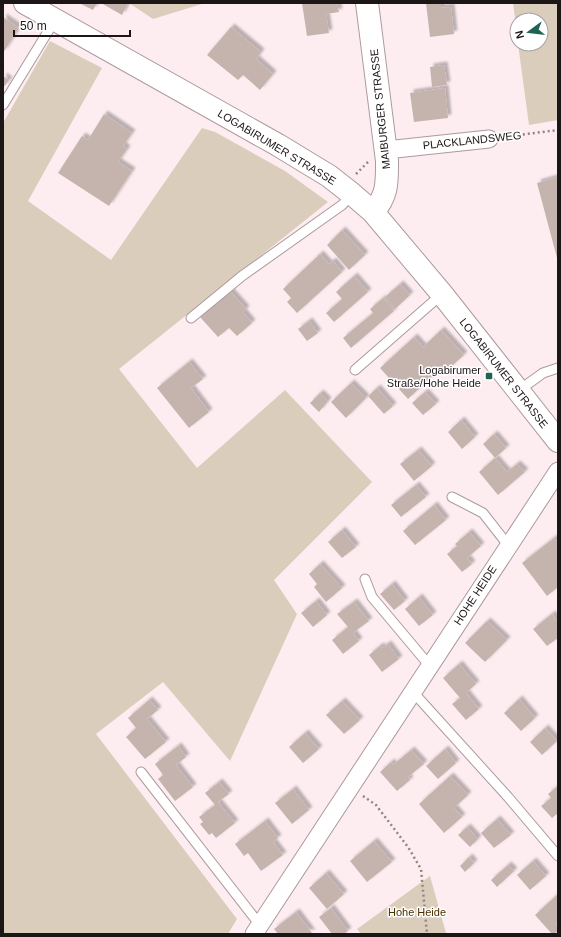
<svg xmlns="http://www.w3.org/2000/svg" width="561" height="937" font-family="Helvetica,sans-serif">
<defs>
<filter id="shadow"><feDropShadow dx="3.5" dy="-3.5" stdDeviation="1" flood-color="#0004"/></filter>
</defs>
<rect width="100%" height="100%" fill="#fdedf0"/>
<path fill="#dbcdbb" d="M129,3H205L153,19Z
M513,3H558V120L529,125L518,44H541V20H517V33Z
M50,41L102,68L28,201L111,260L202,128L215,132L285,171L328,202L119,369L197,468L285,390L372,482L274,580L297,614L230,761L163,682L96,734L237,919L228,934H3V123Z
M430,876L446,933L361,934L357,929Z"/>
<path fill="#c5b4ae" filter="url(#shadow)" d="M79,3H97L93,10Z
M101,3H128L122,15Z
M302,3H337L339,12L326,14L329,33L307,36Z
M426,3H441V8L451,7L454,34L430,37Z
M3,17L19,28L3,53Z
M231,27L261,52L256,59L273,74L260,90L243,75L238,80L207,55Z
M444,65L447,85L432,87L430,67Z
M3,76L9,80L3,88Z
M445,88L448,118L414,122L410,93Z
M104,114L132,133L123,146L127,149L118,162L132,171L109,206L58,173L82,136L88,140Z
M558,177V258H557L537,183Z
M342,230L365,255L349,270L327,245Z
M320,254L329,264L333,261L342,272L297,313L287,302L291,298L283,289Z
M354,276L368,292L334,322L326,313L342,299L336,292Z
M400,284L410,295L395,309L385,297Z
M230,291L246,309L243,312L252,323L237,336L229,328L218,337L200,317Z
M383,298L394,311L351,348L343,338L373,313L370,309Z
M309,321L318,333L307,341L298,329Z
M441,330L464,355L444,373L440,369L408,399L380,368L414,337L423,347Z
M189,362L203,379L191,388L209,412L189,428L157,388Z
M351,383L366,398L346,418L331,402Z
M377,388L393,406L384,414L368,396Z
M425,392L436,404L423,415L412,403Z
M320,393L328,401L319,412L310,403Z
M461,420L475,437L462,449L448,432Z
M494,434L506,448L495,458L483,444Z
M418,450L432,466L414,481L400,464Z
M495,458L507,472L517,464L525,472L498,495L479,472Z
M416,485L426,497L401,517L391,505Z
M434,505L446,520L415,545L403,531Z
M342,530L356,547L342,558L328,542Z
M469,532L481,546L467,558L472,564L462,572L447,554L457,546L455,544Z
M554,538L558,542V587L547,596L522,563Z
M320,564L342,588L326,602L314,587L317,584L309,574Z
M392,584L405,601L394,610L380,594Z
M419,597L433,615L419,626L405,609Z
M316,601L327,615L313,627L301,613Z
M354,602L369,621L353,633L359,641L343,654L332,640L348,627L337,614Z
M552,614L558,622V638L547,646L533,629Z
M487,621L507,640L485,662L465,643Z
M388,644L399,659L382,672L369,655L380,646L382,648Z
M459,664L476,684L466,693L479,709L466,720L452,704L460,698L443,678Z
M519,699L535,718L521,731L504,713Z
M149,700L158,710L147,719L166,742L145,759L126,737L136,728L128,718Z
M342,701L360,720L344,734L326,715Z
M545,728L557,741L542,755L530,742Z
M305,733L319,749L303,763L289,747Z
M178,746L186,757L176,765L193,787L175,801L158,779L163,775L155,764Z
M445,749L456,763L438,779L426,766Z
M411,750L424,764L408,777L410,780L397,791L380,772L391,762L393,765Z
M450,776L468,795L454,808L462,817L444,833L419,804Z
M219,782L229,794L218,802L235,823L216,838L212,833L209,835L200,824L203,822L199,817L215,805L205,793Z
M558,786V813L552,818L541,806L551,798L548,794Z
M293,789L309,810L292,824L275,803Z
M497,819L511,835L494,848L481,833Z
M265,821L278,838L273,842L283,855L261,871L248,853L244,856L235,844Z
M467,827L478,839L470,847L458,835Z
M374,841L392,862L367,882L350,861Z
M469,857L474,863L465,872L460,866Z
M533,861L546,876L530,890L517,875Z
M508,865L514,871L497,887L491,880Z
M326,873L344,894L327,909L309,888Z
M558,894V921L556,922L558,932L552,934L535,915Z
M331,908L348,931L344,934H332L319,917Z
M296,912L312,933L278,934L274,929Z"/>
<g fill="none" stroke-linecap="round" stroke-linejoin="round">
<g stroke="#ac9a9d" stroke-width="11">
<path id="service" d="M3,105L55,20
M191,318L242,276L342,205L352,194
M355,370L442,294
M518,391L543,373L558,368
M452,497L483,513L508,545
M365,579L372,597L429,665
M413,692L508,797L558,856
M141,772L260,925"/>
</g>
<g stroke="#ac9a9d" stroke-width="19">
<path id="minor" d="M386,150L489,139
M254,934L558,471"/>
</g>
<g stroke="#ac9a9d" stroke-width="24">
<path id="tertiary" d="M25,3L278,145L329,176L352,194L373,212L442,294L558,441
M367,3L387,161C387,182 388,195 373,212"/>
</g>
<path stroke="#908486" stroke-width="2.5" stroke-dasharray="2 3" stroke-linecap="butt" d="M503,137L558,130
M356,174L368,162
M363,796L376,805L408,847L421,869L427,934"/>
<use href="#service" stroke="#fff" stroke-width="9"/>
<use href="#minor" stroke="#fff" stroke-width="17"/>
<use href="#tertiary" stroke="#fff" stroke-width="22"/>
</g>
<rect fill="#1f6354" stroke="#fff" stroke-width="1.5" x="485" y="372" width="8" height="8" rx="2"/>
<g text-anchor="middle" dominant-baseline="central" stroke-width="3" stroke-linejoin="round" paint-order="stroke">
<g font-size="11" fill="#1d1617" stroke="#fff">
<text transform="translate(380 109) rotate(-96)">MAIBURGER STRASSE</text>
<text transform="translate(472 140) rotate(-6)">PLACKLANDSWEG</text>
<text transform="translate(277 147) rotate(31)">LOGABIRUMER STRASSE</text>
<text transform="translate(504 373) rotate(52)">LOGABIRUMER STRASSE</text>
<text transform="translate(475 595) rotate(-57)">HOHE HEIDE</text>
</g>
<g font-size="11" fill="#1d1617" stroke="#fff" text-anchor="end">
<text x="481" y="370">Logabirumer<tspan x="481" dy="13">Straße/Hohe Heide</tspan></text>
</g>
<g font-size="11" fill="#4b2f01" stroke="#fff">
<text x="417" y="912">Hohe Heide</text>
</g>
</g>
<rect width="561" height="937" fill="none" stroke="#1d1617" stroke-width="8"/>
<g transform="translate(529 32) rotate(255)"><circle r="19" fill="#ffffff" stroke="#a5a2a2"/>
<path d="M0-3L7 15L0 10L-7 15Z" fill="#1f6354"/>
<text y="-6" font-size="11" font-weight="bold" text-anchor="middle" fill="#1d1617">N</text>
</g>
<path d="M14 30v6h116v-6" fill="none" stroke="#1d1617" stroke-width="2"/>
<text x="20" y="30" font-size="12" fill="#1d1617" stroke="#ffffff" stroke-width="3" paint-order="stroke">50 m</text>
</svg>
